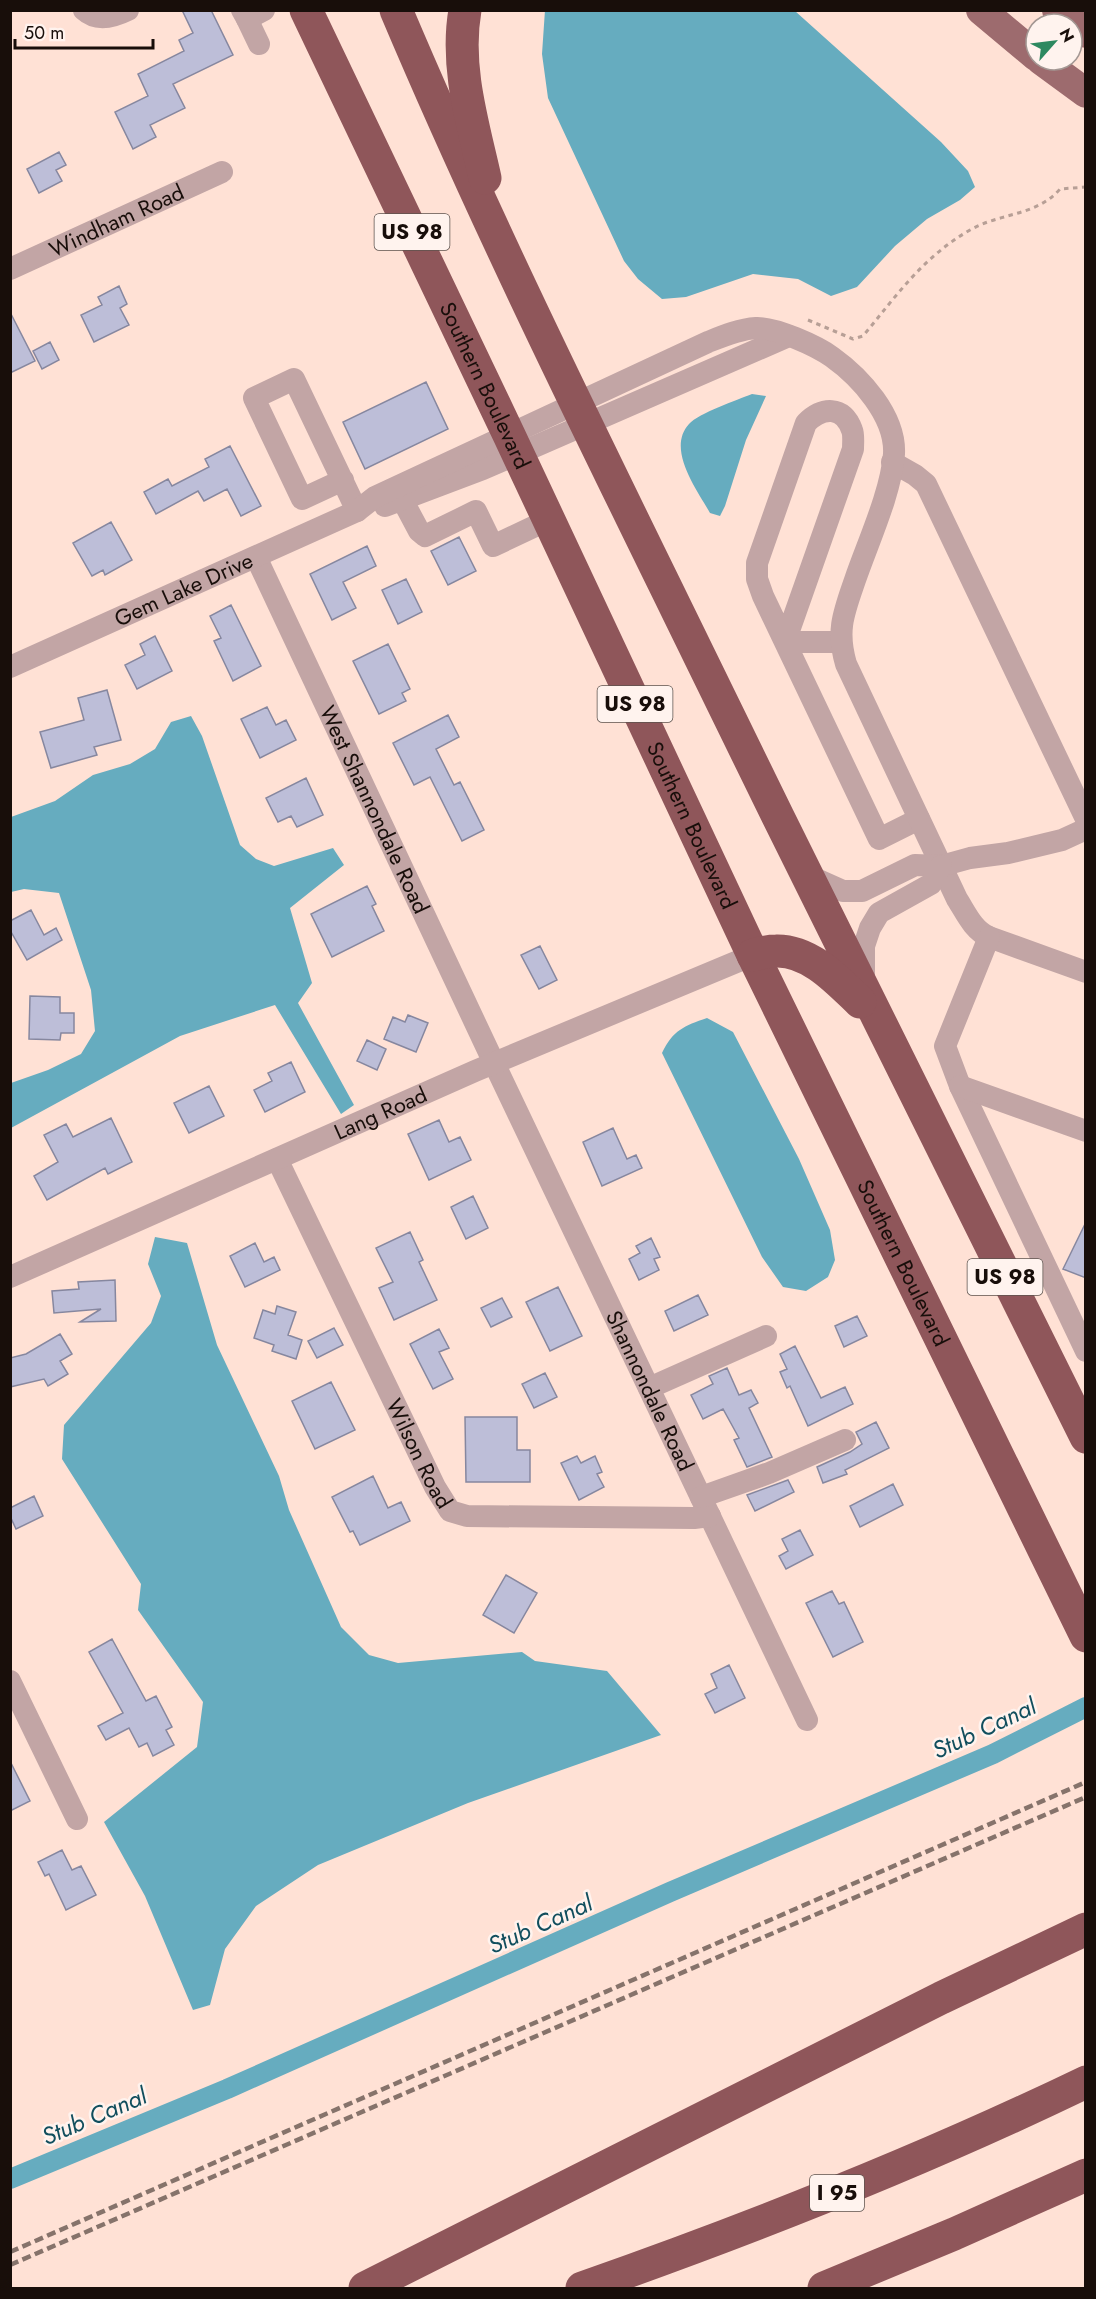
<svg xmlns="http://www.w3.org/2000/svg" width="1096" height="2299" font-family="Jost,sans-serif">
<rect width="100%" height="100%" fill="#ffe1d5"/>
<path fill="#66acbf" d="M545,10L795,11L941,142L968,171L975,187L960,200L927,219L895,246L857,287L831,296L798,279L753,274L686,297L662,299L638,279L624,261L548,98L542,54Z
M752,394L766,396L746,440L725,506L720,516L710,513C697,490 666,449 689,424C699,413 737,400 752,394Z
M191,716L202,736L240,845L256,859L274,866L333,848L344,865L290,908L312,983L298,1003L354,1105L341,1114L275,1005L180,1036L11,1128V1083L48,1070L81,1054L95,1031L91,990L59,893L24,889L11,892V817L55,801L93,775L130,764L155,749L171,722Z
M707,1018L733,1032L799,1159L830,1230L835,1260L828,1277L806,1291L783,1287L762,1257L662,1053C673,1030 684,1026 707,1018Z
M155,1237L187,1243L217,1345L279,1476L289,1510L341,1627L369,1655L398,1663L522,1652L535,1661L607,1671L661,1735L468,1803L318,1865L256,1906L225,1949L210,2005L193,2010L145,1896L104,1822L197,1747L203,1702L138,1610L141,1584L62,1459L64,1425L151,1323L161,1296L148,1264Z"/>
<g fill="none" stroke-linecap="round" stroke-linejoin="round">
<path stroke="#66acbf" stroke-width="20" d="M10,2179L227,2089L670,1892L993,1754L1086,1707"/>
</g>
<path fill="#bdbed8" stroke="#86879f" stroke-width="1.5" d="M182,10H211L233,55L173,84L185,108L150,125L156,137L133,149L115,112L148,96L138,74L184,51L179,40L193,33Z
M59,152L66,165L56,170L62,181L39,193L27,169Z
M119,286L127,304L120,308L129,325L94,342L81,315L102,305L98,297Z
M10,312L35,361L10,373Z
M50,342L59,360L42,369L33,351Z
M426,382L448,429L365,469L343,422Z
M230,446L261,506L241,516L227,489L204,501L198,491L156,514L144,492L168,479L172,486L209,467L205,459Z
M111,522L132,560L105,575L103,570L92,576L73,543Z
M459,537L476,571L448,585L431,551Z
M367,546L376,566L343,582L356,608L332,620L310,574Z
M406,579L422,612L398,624L382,590Z
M231,605L261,666L233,681L214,641L221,638L210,616Z
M155,636L172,671L137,689L125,665L145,655L140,644Z
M388,644L410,689L402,693L406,701L379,714L353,661Z
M107,690L121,740L94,747L97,755L51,768L40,732L84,720L78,698Z
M267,707L276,725L286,720L296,740L260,758L241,719Z
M448,715L459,737L436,749L454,785L460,782L484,830L462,841L430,777L414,785L393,743Z
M306,778L323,815L297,827L291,816L278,822L266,798Z
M367,886L376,904L372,906L384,931L332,957L311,914Z
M31,910L44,935L56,928L62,940L27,960L10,930V921Z
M540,946L557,980L539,989L521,955Z
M30,996L60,997V1013H74V1033H61L60,1040L29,1039Z
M408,1015L428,1023L416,1052L384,1039L393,1017L405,1022Z
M367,1040L386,1049L377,1070L357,1061Z
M291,1062L305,1092L265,1112L254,1090L272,1081L268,1073Z
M209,1086L224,1116L189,1133L174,1103Z
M111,1118L132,1162L108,1174L105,1168L47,1200L34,1176L58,1162L44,1135L66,1124L73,1137Z
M439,1120L449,1142L460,1137L471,1160L429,1180L408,1134Z
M613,1128L627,1159L636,1155L642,1168L602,1186L583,1142Z
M473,1196L488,1228L466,1239L451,1207Z
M1086,1222V1278L1063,1269Z
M410,1232L423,1260L419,1262L437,1300L394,1320L379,1288L393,1282L376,1248Z
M651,1238L660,1257L654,1259L659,1270L639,1280L629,1259L640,1253L636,1246Z
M255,1243L264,1262L274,1257L280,1270L245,1287L230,1256Z
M115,1280L116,1321L80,1322L101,1309L54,1313L52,1291L79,1289L78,1282Z
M558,1287L582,1336L550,1351L526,1302Z
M698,1295L708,1315L674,1331L665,1311Z
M502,1298L512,1317L491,1327L481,1308Z
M277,1306L296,1312L288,1335L302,1340L296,1359L272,1351L274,1345L254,1338L263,1310L275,1314Z
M857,1316L867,1336L844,1347L835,1326Z
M334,1328L343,1345L317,1358L308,1341Z
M439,1329L449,1348L439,1352L453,1379L433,1389L410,1344Z
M60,1334L72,1354L60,1361L68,1374L48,1386L44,1379L10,1387V1358L26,1354Z
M795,1346L821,1398L845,1387L853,1404L808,1426L790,1386L787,1388L780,1372L787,1369L780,1354Z
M727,1368L739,1395L751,1390L758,1403L749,1408L772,1457L747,1467L734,1440L739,1438L723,1409L703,1419L691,1395L713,1384L709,1376Z
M545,1373L557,1397L534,1408L522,1384Z
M331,1382L355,1430L315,1449L292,1401Z
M465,1417H517V1450H530V1482H466Z
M876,1422L889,1448L845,1470L847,1474L823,1483L817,1467L850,1452L862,1444L856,1432Z
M577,1456L581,1463L595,1456L602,1472L597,1474L604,1487L579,1500L561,1463Z
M373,1476L388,1508L401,1502L410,1521L360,1545L353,1531L350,1532L332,1497Z
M788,1480L794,1492L755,1511L747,1495Z
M893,1484L903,1505L860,1527L850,1506Z
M34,1496L43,1516L16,1529L10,1516V1508Z
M800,1530L813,1555L786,1569L779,1556L788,1551L782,1539Z
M506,1575L537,1593L514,1633L483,1615Z
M832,1591L839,1604L844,1602L863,1642L833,1657L806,1603Z
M112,1639L146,1701L156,1696L172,1727L166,1730L174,1745L153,1756L147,1743L139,1747L129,1728L106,1740L98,1726L123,1713L89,1652Z
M729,1665L745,1698L715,1713L705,1694L717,1688L711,1674Z
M10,1761L30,1801L10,1811Z
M62,1850L72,1870L81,1866L96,1895L66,1910L49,1874L45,1876L38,1862Z"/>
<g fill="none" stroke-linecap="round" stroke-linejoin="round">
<path stroke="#b79f96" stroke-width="3" stroke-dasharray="4.5 4.5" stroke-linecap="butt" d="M808,320L853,339L863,336C897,295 923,257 970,230C999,213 1037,216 1060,189L1086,187"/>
<g stroke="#c2a5a5" stroke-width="22">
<path d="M84,10C97,22 114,17 128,10"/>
<path d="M242,10L247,19L264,10"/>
<path d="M247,19L259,44"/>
<path id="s1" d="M10,269L222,172"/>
<path d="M892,462L915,475L926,484L1086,819"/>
<path d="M343,480L302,499L254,398L294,379L357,511"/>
<path d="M403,501L419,531L425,536L476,511L493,546L548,520"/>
<path d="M385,506L483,469L789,336"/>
<path id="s2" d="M256,557L494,1063L807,1720"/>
<path d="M841,642H785L853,449C853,443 854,435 852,430C843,405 822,407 806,423L757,563V579L763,596L879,839L919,819"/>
<path id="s3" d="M10,667L357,511L375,497L708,342C723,336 740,329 756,328C775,327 817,346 832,357C860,377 896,416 894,454C891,493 868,542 855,580C844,612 836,630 846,664L957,899C966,913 973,930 989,937L1086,972"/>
<path d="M805,874L843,891H862L915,865L941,866L970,858L1008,853L1062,840L1086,829"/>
<path d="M989,937L945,1046L960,1086L1086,1351"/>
<path d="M864,984V946L870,928L879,913L931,884L941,866"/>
<path d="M960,1086L1086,1131"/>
<path id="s4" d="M277,1159L435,1487L450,1511L467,1516L694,1518L710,1516"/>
<path id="s5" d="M10,1277L475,1071L753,955"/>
<path d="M649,1388L766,1336"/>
<path d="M701,1497L769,1473L845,1440"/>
<path d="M10,1681L77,1819"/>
</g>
<path stroke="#9d6b6e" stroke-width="30" d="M981,10L1036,56
M1057,10L1086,33
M1041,60L1086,93"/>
<g stroke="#8f565a" stroke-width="33">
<path id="s6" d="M306,10L509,435L753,955L1086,1636"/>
<path d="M396,10C481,211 577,406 673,602C809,881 946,1159 1086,1437"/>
<path d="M465,10C455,67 473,124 485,178"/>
<path d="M753,955C760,953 769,951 776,951C810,950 838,981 860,1002"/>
<path d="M365,2288L941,1998L1086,1929"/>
<path d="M582,2288C753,2228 922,2161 1086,2082"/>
<path d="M824,2288L954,2234L1086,2175"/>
</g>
<path stroke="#86736b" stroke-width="4.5" stroke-dasharray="9 4.5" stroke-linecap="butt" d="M10,2252L1086,1782
M10,2265L1086,1797"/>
</g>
<g text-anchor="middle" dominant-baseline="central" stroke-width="5" stroke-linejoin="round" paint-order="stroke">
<g fill="#fff3ee" stroke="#5d534e" stroke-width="1.5">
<rect x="374.5" y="214" width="75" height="36" rx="4.5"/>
<rect x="597.5" y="686" width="75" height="36" rx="4.5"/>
<rect x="967.5" y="1259" width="75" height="36" rx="4.5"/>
<rect x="810" y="2175" width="54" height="36" rx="4.5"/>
</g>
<g font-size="21" font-weight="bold" fill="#180e0a">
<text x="412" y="232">US 98</text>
<text x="635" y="704">US 98</text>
<text x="1005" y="1277">US 98</text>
<text x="837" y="2193">I 95</text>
</g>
<g font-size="22" fill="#180e0a" stroke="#fff3ee">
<text stroke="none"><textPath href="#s1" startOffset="117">Windham Road</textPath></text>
<text stroke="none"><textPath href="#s6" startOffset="416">Southern Boulevard</textPath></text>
<text stroke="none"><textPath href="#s3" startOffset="190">Gem Lake Drive</textPath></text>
<text stroke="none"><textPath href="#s2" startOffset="279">West Shannondale Road</textPath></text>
<text stroke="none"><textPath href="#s6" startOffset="902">Southern Boulevard</textPath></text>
<text stroke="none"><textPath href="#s5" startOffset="405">Lang Road</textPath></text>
<text stroke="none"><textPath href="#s6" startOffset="1388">Southern Boulevard</textPath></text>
<text stroke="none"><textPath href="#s2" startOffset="922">Shannondale Road</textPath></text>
<text stroke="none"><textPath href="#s4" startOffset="327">Wilson Road</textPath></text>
</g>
<g font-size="24" font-style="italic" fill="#114e5d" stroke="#fff3ee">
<text transform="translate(984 1728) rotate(-25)">Stub Canal</text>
<text transform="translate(540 1924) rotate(-24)">Stub Canal</text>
<text transform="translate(94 2116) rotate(-23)">Stub Canal</text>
</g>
</g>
<rect width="1096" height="2299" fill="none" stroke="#180e0a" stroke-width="24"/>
<g transform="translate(1054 42) rotate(62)"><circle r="28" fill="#fff3ee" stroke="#a39793" stroke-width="1.5"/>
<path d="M0-4.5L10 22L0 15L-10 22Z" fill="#2d8960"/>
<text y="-9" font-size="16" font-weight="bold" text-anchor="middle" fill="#180e0a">N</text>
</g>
<path d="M15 39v9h138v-9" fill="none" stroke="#180e0a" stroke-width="3"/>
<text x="24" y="39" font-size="18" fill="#180e0a" stroke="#fff3ee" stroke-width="4.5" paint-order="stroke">50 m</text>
</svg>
